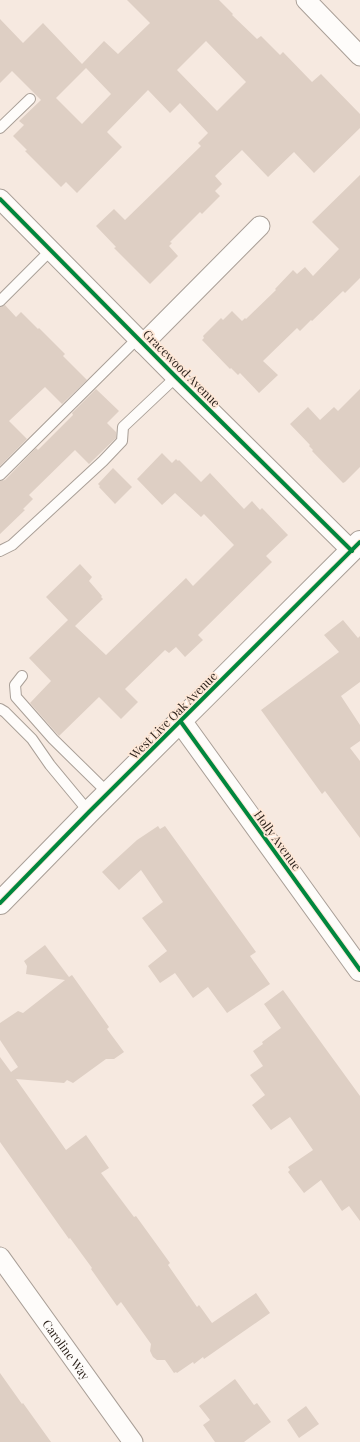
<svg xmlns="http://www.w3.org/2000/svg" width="360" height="1442" font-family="'Playfair Display',serif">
<rect width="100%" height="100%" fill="#f6e9e0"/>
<path fill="#decfc4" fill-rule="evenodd" d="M127,0H219L233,14L232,15L257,39L261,36L280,55L283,52L312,82L321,74L360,114V128L314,173L294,152L268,177L242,150L215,176L222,184L215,191L220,196L202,214L200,212L170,242L172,243L169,246L178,256L150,284L114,248L116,247L96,226L114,209L125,220L201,146L198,143L208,133L180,103L170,113L148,90L107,132L122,147L77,193L66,182L61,187L25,151L27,150L13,136L24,125L19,121L41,100L12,71L0,83V19L23,43L43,23L82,64L104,41L118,54L150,23ZM206,41L246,82L217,111L177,70ZM86,68L111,94L82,124L56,98Z
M360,175V278L345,293L343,291L312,321L311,320L300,331L297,328L263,361L278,375L259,393L240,373L238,375L231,368L230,369L202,340L204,338L203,336L221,318L223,320L232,311L242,321L245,318L246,319L276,290L275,289L293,270L297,274L305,267L313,276L339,249L312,222Z
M5,305L16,317L21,312L38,329L39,328L65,354L63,356L87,380L62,404L45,387L9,421L27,439L0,466V307Z
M96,389L119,411L107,423L116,432V438L89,464L75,450L29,495L33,499L23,509L25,510L0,534V481L5,480L36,448L38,450L73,415L72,413Z
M360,389V467L345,482L343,483L312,451L313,450L309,446L310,445L290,424L308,407L320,420L334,407L338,411Z
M162,453L172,463L176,459L178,461L179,460L201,482L210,473L244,509L252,501L260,510L262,508L288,535L266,556L272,562L198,635L203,640L185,657L176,647L169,653L165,650L125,689L138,702L121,719L99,697L59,736L30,703L51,681L29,658L68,620L46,597L80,564L92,577L89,581L102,596L101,597L103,599L75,626L106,655L186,578L193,586L234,545L204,514L201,517L175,493L162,505L137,479Z
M113,468L132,487L115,504L99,487L100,486L98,484Z
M343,620L358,638L360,636V682L341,696L360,725V741L350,748L360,761V838L325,791L322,794L261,710L339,652L324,635Z
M158,826L160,829L165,826L256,952L250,956L270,984L227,1013L208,987L193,998L175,973L160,983L148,966L167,951L142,918L163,902L141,870L119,890L102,872L137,840Z
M45,945L69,977L72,975L109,1027L107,1029L124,1052L114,1059H106L73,1083L67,1080L64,1083L16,1079L66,1150L86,1135L109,1168L101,1173L134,1217L136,1216L170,1263L168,1265L197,1307L199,1305L212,1323L256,1293L270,1313L204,1359L203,1357L194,1364L193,1362L177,1373L176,1372L174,1373L165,1360H157L153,1357L150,1351L151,1344L121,1302L117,1306L91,1269L92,1268L70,1238L69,1239L0,1142V1057L11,1072L18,1067L0,1040V1023L18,1011L23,1013L65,980L26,974L27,966L24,961Z
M283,990L360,1096V1221L349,1206L342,1211L321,1180L304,1193L288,1172L290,1170L288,1167L313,1150L290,1117L271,1130L252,1105L265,1095L250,1075L263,1066L253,1051L263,1044L262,1042L281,1028L264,1004Z
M0,1373L22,1404L23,1403L51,1442H0Z
M235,1379L254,1405L257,1403L271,1422L244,1442H215L203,1425L210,1420L199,1406Z
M306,1406L319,1424L299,1438L287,1420Z"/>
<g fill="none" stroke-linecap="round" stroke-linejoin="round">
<g stroke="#a99f97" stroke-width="12">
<path id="service" d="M0,128L30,99
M0,301L51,250
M0,475L138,338
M0,551L12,545L103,461L122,441L123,427L176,377
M22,676L15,685L16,697L53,739L108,793
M0,709L5,712L32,739L50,765L89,812"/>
</g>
<g stroke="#a99f97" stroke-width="21">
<g id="minor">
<path d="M306,0L360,56"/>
<path d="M0,199L176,377L352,551"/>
<path d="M143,344L260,226"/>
<path id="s1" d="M0,1257L133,1442"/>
</g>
</g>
<g stroke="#a99f97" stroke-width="24">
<path id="tertiary" d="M181,722L360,970
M0,903L89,812L360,542"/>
</g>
<use href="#service" stroke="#fefcfa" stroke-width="10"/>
<use href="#minor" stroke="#fefcfa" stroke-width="19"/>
<use href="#tertiary" stroke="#fefcfa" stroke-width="22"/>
<g stroke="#fee8d8" stroke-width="6">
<path id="cycleway" d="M0,199L176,377L352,551
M181,722L360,970
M0,903L89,812L360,542"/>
</g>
<use href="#cycleway" stroke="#00873e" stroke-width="4"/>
</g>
<g text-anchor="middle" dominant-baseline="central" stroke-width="3.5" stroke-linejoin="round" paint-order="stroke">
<g font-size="12" fill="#2c221b" stroke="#fee8d8">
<text transform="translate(182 368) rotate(45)">Gracewood Avenue</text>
<text transform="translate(173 715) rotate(-45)">West Live Oak Avenue</text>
<text transform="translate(278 840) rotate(54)">Holly Avenue</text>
<text stroke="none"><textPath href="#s1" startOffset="114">Caroline Way</textPath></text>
</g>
</g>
</svg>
